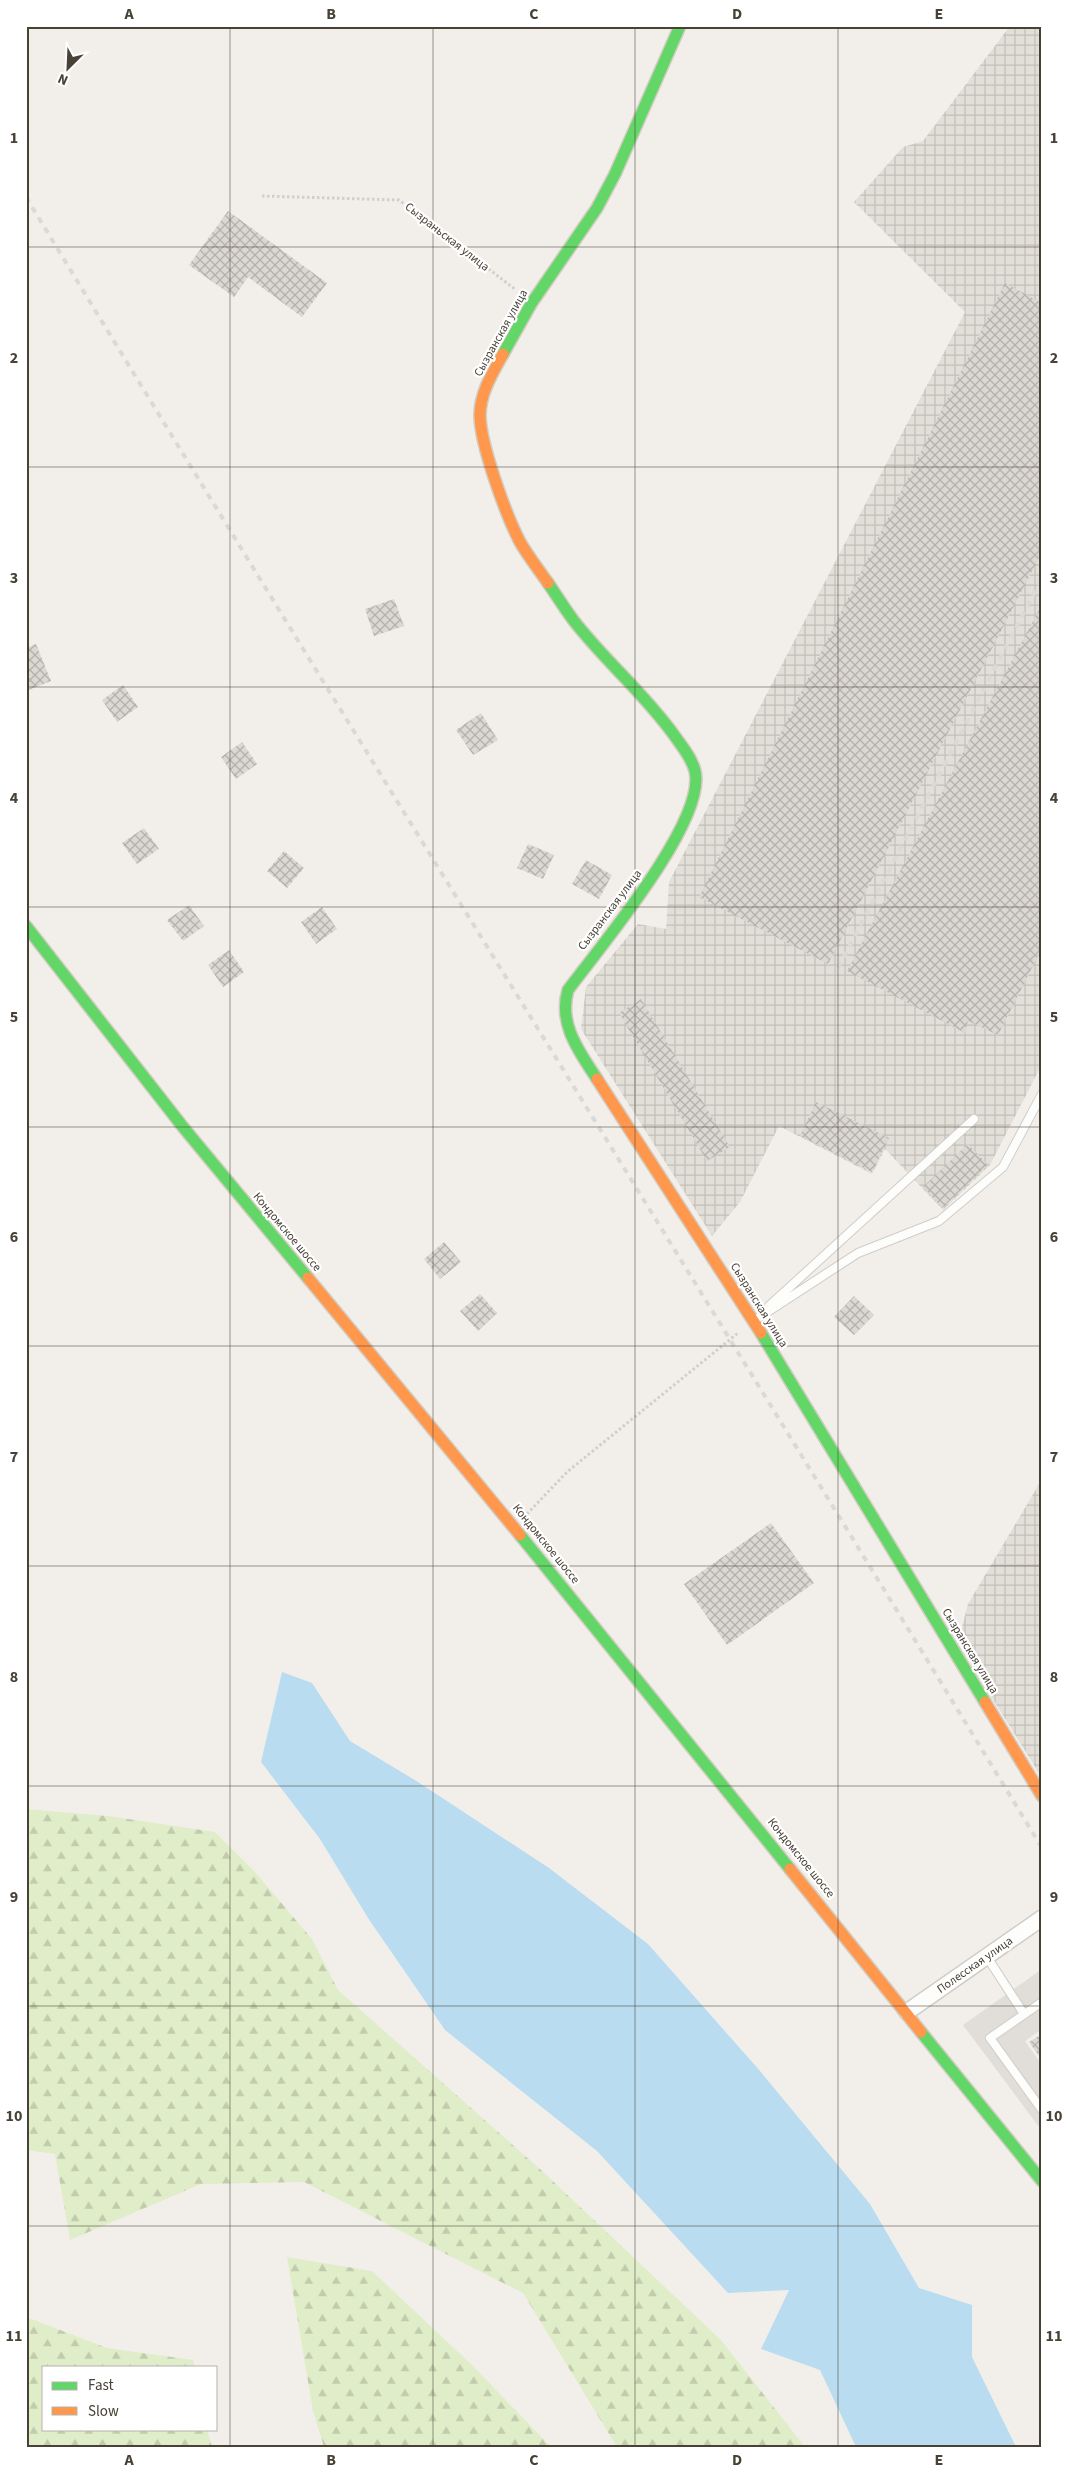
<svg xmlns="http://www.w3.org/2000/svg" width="1068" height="2473" font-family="'Source Sans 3',sans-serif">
<defs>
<pattern id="industrial-grid" width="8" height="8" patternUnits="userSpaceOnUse" patternTransform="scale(1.25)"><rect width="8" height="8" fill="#e2ded8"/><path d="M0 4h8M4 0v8" fill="none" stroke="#c3c0ba"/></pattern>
<pattern id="forest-firs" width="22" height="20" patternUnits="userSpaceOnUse" patternTransform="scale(1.25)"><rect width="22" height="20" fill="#e0edc9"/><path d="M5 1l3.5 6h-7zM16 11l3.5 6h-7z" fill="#c2ccad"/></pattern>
<pattern id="building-cross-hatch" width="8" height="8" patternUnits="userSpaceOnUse" patternTransform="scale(1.25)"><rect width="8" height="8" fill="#dbd8d3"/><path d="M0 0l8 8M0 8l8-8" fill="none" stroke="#b4b1ac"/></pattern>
</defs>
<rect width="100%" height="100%" fill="#f2efea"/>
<path fill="url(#industrial-grid)" d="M1010,26H1042V1064L990,1165L943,1210L885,1149L872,1174L779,1126L740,1202L712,1236L581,1029L586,987L638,924L666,929L669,882L965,312L854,202L903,147L923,141Z
M1042,1479V1778L963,1651L961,1631L968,1604Z"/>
<path fill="url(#forest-firs)" d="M26,1809L108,1816L215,1832L254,1871L312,1939L338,1990L540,2169L721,2340L805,2447H617L523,2293L304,2182L201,2184L70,2240L55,2154L26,2150Z
M287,2257L372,2271L474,2367L551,2447H324L313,2411Z
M26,2317L107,2348L193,2360L194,2367H44V2429H207L212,2447H26Z"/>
<path fill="#e1deda" d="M1042,1969V2029L1025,2041L1042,2065V2131L963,2025Z"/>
<path fill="#b9dcf1" d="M282,1672L312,1683L350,1741L418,1782L549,1868L648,1944L760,2071L870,2204L919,2288L972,2305V2357L1016,2447H856L820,2370L761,2349L789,2290L728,2293L597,2151L445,2030L368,1918L320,1839L261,1762Z"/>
<path fill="url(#building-cross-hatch)" d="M228,211L327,283L302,317L248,277L234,297L189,265Z
M1005,283L1042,303V552L828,964L699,897Z
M394,599L404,626L374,636L365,609Z
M1042,604V948L998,1035L968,1021L965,1033L847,971Z
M36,644L51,681L26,691V648Z
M123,685L138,707L117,722L102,700Z
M481,713L498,740L473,755L456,730Z
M242,742L257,764L236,779L221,757Z
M144,828L159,849L137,864L122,843Z
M528,844L554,855L543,879L517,868Z
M284,851L304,868L287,888L267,871Z
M586,860L612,875L599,899L572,884Z
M189,905L204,926L183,941L167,920Z
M322,907L337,929L316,944L301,922Z
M229,950L244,972L223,987L208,965Z
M641,999L730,1147L707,1161L619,1013Z
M816,1102L889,1138L872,1172L800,1136Z
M968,1144L988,1165L942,1208L923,1187Z
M444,1242L461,1262L440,1279L424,1259Z
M480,1294L497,1313L478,1331L460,1311Z
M854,1296L874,1315L854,1335L834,1317Z
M771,1523L814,1583L727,1645L684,1584Z
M1042,2034V2060L1029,2042Z"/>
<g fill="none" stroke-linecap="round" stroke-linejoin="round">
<g stroke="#d0cdc8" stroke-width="10">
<path id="lane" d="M769,1306L974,1119
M755,1320L858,1253L939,1221L1003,1167L1042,1094
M987,1957L1024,2014
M1042,2002L990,2038L1042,2110"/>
</g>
<g stroke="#d0cdc8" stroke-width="18">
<path id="street" d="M907,2012L1042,1918"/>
</g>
<g stroke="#d2ccc1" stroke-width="14">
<path id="fast" d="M503,354L531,304L597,208L615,174L680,26
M548,583C557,596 565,609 574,621C605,661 644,693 674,735C681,745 692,758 695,771C707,821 599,948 568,990C558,1024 579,1051 597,1079
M26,926L183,1127L308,1278
M761,1333L985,1702
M520,1535L790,1869
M921,2032L1042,2181"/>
</g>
<g stroke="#d2ccc1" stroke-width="14">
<path id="slow" d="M503,354C493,372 480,393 480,415C480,444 506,515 520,542C528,556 539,570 548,583
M597,1079L761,1333
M308,1278L520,1535
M985,1702L1042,1796
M790,1869L921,2032"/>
</g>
<path stroke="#d2cfcb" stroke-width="3" stroke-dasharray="2.5 2.5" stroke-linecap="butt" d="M262,196L399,200L516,290
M527,1514L567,1472L738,1333"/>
<use href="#lane" stroke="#fdfdfc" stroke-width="8"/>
<use href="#street" stroke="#fdfdfc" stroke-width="15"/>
<use href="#fast" stroke="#63d668" stroke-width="11"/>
<use href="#slow" stroke="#ff974d" stroke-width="11"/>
<path stroke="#d9d9d8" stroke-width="4" stroke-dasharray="6 6" stroke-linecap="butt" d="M26,197C362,749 706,1296 1042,1848
M838,968L1042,578"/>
</g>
<path fill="none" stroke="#484136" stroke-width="1" stroke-opacity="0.55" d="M230,26V2447M433,26V2447M635,26V2447M838,26V2447M26,247H1042M26,467H1042M26,687H1042M26,907H1042M26,1127H1042M26,1346H1042M26,1566H1042M26,1786H1042M26,2006H1042M26,2226H1042"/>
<g text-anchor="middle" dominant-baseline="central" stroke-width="4.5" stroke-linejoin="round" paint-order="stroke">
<g font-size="12" fill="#484136" stroke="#fff">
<text transform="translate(447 237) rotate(38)">Сызраньская улица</text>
<text transform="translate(501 333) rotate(-61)">Сызранская улица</text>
<text transform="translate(610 910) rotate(-53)">Сызранская улица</text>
<text transform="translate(287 1232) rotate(50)">Кондомское шоссе</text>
<text transform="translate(759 1305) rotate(58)">Сызранская улица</text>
<text transform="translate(546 1544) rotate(51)">Кондомское шоссе</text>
<text transform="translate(970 1651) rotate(59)">Сызранская улица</text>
<text transform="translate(801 1858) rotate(51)">Кондомское шоссе</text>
<text transform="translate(975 1965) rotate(-35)">Полесская улица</text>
</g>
</g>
<rect width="1068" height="2473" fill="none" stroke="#ffffff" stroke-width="55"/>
<rect x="42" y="2366" width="175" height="65" fill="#ffffff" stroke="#b6b3af"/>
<rect x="52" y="2382" width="25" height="8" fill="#63d668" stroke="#b6b3af"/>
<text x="88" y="2390" font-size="15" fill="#484136">Fast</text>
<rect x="52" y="2407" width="25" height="8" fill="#ff974d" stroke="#b6b3af"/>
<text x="88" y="2416" font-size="15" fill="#484136">Slow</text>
<g transform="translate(68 68) rotate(204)" stroke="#ffffff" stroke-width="4" paint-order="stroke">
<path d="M0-4L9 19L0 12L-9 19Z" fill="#484136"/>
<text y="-8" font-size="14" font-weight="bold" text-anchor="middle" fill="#484136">N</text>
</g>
<rect x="28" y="28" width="1012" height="2418" fill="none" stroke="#484136" stroke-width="2"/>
<g font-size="16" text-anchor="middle" font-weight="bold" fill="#484136">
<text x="129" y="19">A</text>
<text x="331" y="19">B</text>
<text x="534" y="19">C</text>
<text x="737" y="19">D</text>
<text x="939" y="19">E</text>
<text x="14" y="143">1</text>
<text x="1054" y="143">1</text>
<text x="14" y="363">2</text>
<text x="1054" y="363">2</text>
<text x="14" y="583">3</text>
<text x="1054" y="583">3</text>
<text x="14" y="803">4</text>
<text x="1054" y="803">4</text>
<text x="14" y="1022">5</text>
<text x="1054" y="1022">5</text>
<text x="14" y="1242">6</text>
<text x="1054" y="1242">6</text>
<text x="14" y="1462">7</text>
<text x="1054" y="1462">7</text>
<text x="14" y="1682">8</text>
<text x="1054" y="1682">8</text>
<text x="14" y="1902">9</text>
<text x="1054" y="1902">9</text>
<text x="14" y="2121">10</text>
<text x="1054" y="2121">10</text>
<text x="14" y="2341">11</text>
<text x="1054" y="2341">11</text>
<text x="129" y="2465">A</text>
<text x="331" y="2465">B</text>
<text x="534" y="2465">C</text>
<text x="737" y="2465">D</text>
<text x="939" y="2465">E</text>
</g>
</svg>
